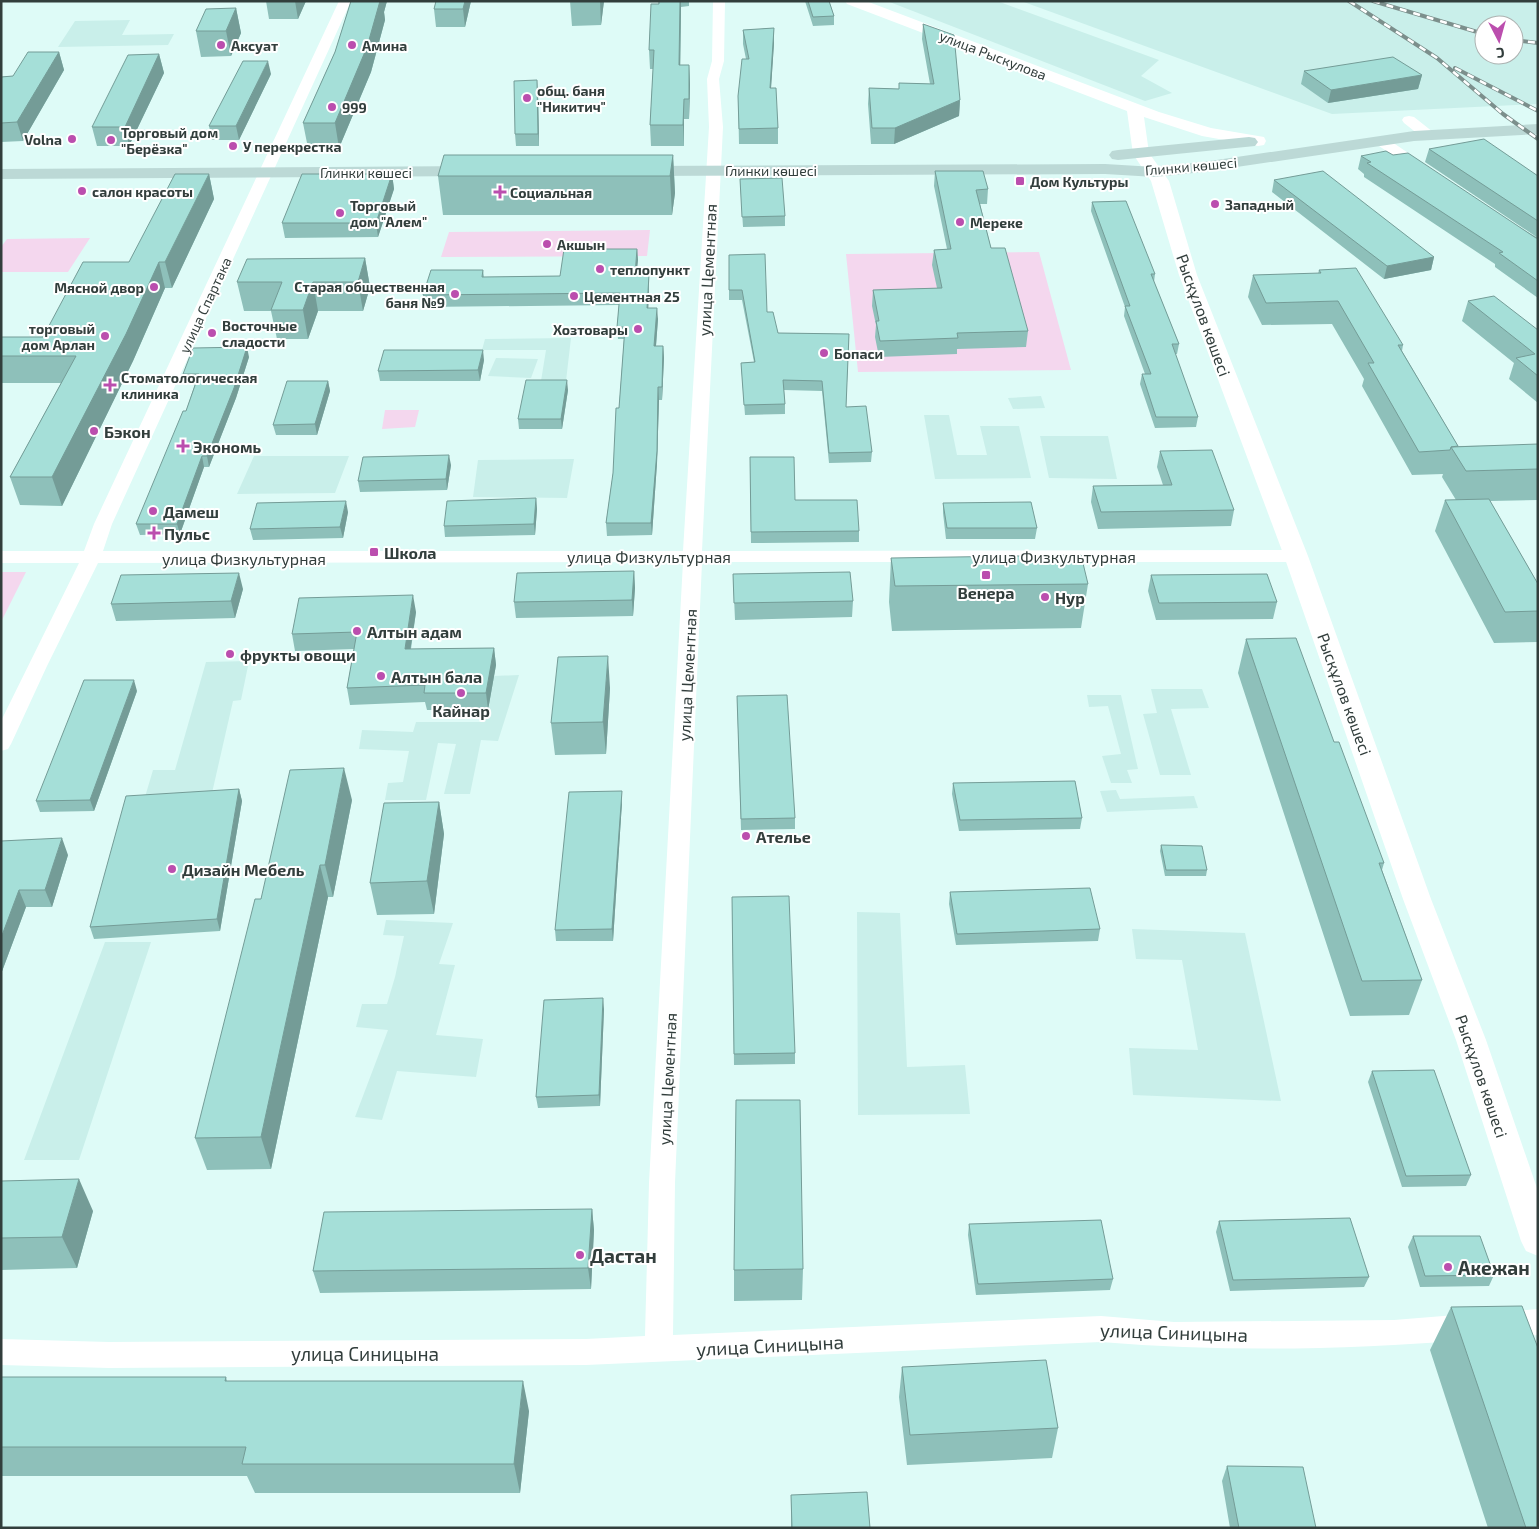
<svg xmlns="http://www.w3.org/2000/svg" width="1539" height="1529" font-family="'Exo 2',sans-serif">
<rect width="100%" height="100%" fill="#defbf7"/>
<path fill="#c9efea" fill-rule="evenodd" d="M887,1H997L1159,60L1141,76L1172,93L1145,101Z
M1021,1H1538V104L1332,114ZM1484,25H1514V55H1484Z
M130,20L122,35L174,34L168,45L58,47L75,21Z
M571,338L566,381H541L546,350H482L485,339Z
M496,358L538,359L531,378L488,376Z
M1041,396L1045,408L1013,409L1008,398Z
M924,415H949L957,455H987L980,426H1019L1031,478L935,479Z
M1040,436H1108L1117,479L1049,478Z
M254,456H349L335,493L237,494Z
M574,459L567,498L473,497L478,460Z
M249,661L241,700L233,701L212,793L145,797L153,770H175L206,662Z
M519,675L498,741L481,740L470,794H444L456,744L438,743L426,800H385L388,783L403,782L409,751L359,749L362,730L413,732L416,722H483L494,676Z
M1151,689H1202L1209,708L1171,709L1191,775H1160L1143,714L1157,713Z
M1087,695H1121L1138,769L1127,770L1132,783H1111L1102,756L1121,754L1108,706L1089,707Z
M1116,790L1120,799L1194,796L1198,808L1107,812L1100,791Z
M857,912L900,913L907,1067L965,1065L970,1114L858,1115Z
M386,920L453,923L439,964L455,965L436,1035L483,1039L476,1077L397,1071L382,1120L355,1117L388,1030L356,1027L362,1004H387L395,977L404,936L383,935Z
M1132,929L1245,933L1281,1101L1133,1095L1129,1048L1198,1050L1182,960L1136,959Z
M105,942H151L79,1160H24Z"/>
<path fill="#f4d7ee" d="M650,230L647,256L441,257L449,232Z
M90,238L68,272H1V247L7,239Z
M1039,252L1071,370L858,372L846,254Z
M385,410H419L415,427L382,429Z
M1,572H26L1,622Z"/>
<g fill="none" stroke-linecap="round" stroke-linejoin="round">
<path fill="#fff" fill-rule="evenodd" d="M339,1H351L112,524L103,551H683L709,127L707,79L712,61L713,1H725L724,61L719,79L723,127L702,551L1296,550L1303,552L1305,556L1303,560L1296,562H702L675,1183L673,1335L1101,1316L1174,1322L1394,1320L1468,1314L1478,1318L1482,1327L1478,1336L1468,1340C1346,1350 1223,1352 1101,1342L586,1365L109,1368L1,1365V1339L109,1342L586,1339L645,1336L649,1183L683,562L98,563L47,666L11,744L8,749L1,751V721L79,563H1V551H84L94,524Z
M1409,116L1414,117L1433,132L1435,135L1433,138H1423L1404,123L1402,120L1404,117Z
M1381,137L1386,138L1429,167L1431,170L1429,173H1419L1376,144L1374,141Z
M1538,1309V1335L1501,1338L1491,1334L1487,1325L1491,1316L1501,1312Z"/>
<path fill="#fff" fill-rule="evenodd" d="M845,1H866L1159,112L1211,128L1264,137L1266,141L1264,145L1258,146L1202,136L1144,117L1149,153L1169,181L1197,275L1308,556L1431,899L1486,1040L1538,1191V1256L1526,1251L1521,1241L1456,1040L1403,899L1284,556L1179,275L1151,181L1133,154L1127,111L847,4Z"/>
<path fill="#bcd9d6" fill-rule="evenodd" d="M1538,124V134L1414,141L1203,172L1155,177L1105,174L637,176L631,175L628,171L631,167L637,166L1105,164L1155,167L1203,162L1414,131Z
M1249,137L1255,138L1258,142L1255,146L1118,160L1112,159L1109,155L1112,151L1118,150Z
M477,166L483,167L486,171L483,175L477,176L1,179V169Z"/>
<g stroke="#7c8f8c" stroke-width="4">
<path id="rail" d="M1349,1L1437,58L1503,114L1538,139
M1373,1L1484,34
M1514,40L1538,43
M1455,68L1538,111"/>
</g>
<use href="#rail" stroke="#fff" stroke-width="2.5" stroke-dasharray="7" stroke-linecap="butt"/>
</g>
<path fill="#8ec0ba" d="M266,1H306L298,19H269Z
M351,1H387L384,12L385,20L371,72L339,148H308L303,123L335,52Z
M436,1H471L465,27H436L434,9Z
M570,1H604L601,25L572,26Z
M659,1H689V6L681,7L680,65H689L690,85L689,119H684V146H651L650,125L653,69H650L649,50Z
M805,1H829L834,16V25L813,26Z
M236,8L241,33L231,56L201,57L196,31Z
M923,24L960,100L959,116L894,144H871L868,104L869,88L899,89V83L930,84L922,39Z
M774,28V43L771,88L778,128V144H739L738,96L746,59L743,44V30Z
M59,52L64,70L23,141L1,142V77L13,76Z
M159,54L164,73L129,146H97L92,127Z
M1304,71L1422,75L1418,89L1328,103L1301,84Z
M271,74L239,140H212L209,126Z
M538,92L539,146H516L515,134Z
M1429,149L1538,176V238L1425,162Z
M673,155L675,193L672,215H443L438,176Z
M1393,155L1538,238V298L1495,267V264L1364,177V174L1358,169L1361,156Z
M935,171L988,189L987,204H980L991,248L1028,331L1026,347L957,349V354L879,357L875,337L876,325L872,306L873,290L937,288L932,265L934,250L947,249L934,186Z
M209,174L214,199L172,288H165L133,361L62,506L20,505L10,477L61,383H1V337H43L129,262Z
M392,174L394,189L378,237L285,238L282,223Z
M740,179L785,216V226L743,227Z
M1274,180L1434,257L1431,270L1384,279L1272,192Z
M1092,202L1155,274L1154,282L1179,344L1177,354H1175L1198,417L1196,427L1155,428L1140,384L1142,374H1145L1124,316L1125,307L1091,211Z
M637,249L638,260L636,275H649V286L648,308L658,319L656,346H663L664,358L662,400H659L657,463L652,535L607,536L606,523L613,473L619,408L624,339H618L617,327L619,305L424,307L423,295L483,270L484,277L560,276Z
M729,255L767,312L778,333L849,334L846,407L872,452L871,462L829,463L822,391L784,390L785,404V414L745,415L741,363L754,362L742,300H729Z
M365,258L370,287L363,311H318L308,339H277L271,311H244L237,282Z
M1319,270L1403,345L1402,351L1458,446L1538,445V500L1490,501L1538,584V642L1494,643L1435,531L1445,500H1456L1442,477L1443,474L1412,475L1362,386L1364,379L1332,324L1262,325L1248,297L1253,275L1318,274Z
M1468,301L1538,330V403L1509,379L1514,363L1462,321Z
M249,357L236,398L209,467H204L180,534L140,535L136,524L186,411L195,384H186L183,374Z
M484,360L480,381H380L378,371Z
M328,381L330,391L317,435H276L273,425Z
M568,390L562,429H519L518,419Z
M1160,451L1234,510L1231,526L1098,529L1091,502L1093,486L1163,485L1157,467Z
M750,457L795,500L859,531V542L751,543Z
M451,465L447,490L360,492L358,481Z
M536,498L537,509L535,535L445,537L444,526Z
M943,503L1037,528L1035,539H946L943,513Z
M348,512L343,538L253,540L250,529Z
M891,558L1088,584L1081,628L892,631L889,602Z
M634,571L635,588L633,616L516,618L514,602Z
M733,574L853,601L852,617L735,620Z
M1151,575L1277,602L1273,619L1156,620L1148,591Z
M243,589L235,618L116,621L111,604Z
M416,612L411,649L494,648L496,665L488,710H427L425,702L350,705L347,688L354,649L295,651L292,634Z
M1246,639L1334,742L1384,863L1382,870L1422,980L1409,1015L1350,1016L1238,673Z
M610,688L606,754L555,755L551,723Z
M137,691L94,811L40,812L36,801Z
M737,696L795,818V829L741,830Z
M953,783L1082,818L1080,829L959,831L952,794Z
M239,789L242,801L220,931L94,939L90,927Z
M352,800L333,897H328L271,1169L207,1170L195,1138L261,899Z
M439,802L444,834L434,914L377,915L370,883Z
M622,802L613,941H556L555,930Z
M1,841L68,855L52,907H26L1,974Z
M1161,845L1207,870L1206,876H1165L1160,851Z
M950,892L1100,929L1098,941L956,945L949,904Z
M732,897L795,1053V1064L734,1065Z
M604,1009L600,1106L538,1108L536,1097Z
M1372,1071L1471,1175L1466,1186L1402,1187L1368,1082Z
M1,1181L93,1211L77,1268L1,1270Z
M592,1209L594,1230L591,1289L320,1293L313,1271Z
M1219,1221L1369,1277L1364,1287L1230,1291L1216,1232Z
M969,1224L1113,1279L1110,1290L976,1295L968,1235Z
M1413,1236L1494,1275L1489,1286L1420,1287L1408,1247Z
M803,1269L802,1300L734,1301V1270Z
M1451,1307L1538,1528H1488L1430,1350Z
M902,1367L1058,1428L1052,1458L907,1465L899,1397Z
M1,1377H226L227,1381L529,1411L520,1493H255L247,1476H1Z
M1227,1466L1316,1528H1230L1222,1481Z
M791,1495L870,1528H791Z"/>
<path fill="#749c97" d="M295,1H306L298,19Z
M378,1H387L384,12L385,20L371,72L339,148L335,123Z
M465,1H471L465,27L463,9Z
M600,1H604L601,25Z
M680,1H681V7L680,85L679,65Z
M236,8L241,33L231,56L226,31Z
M774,28V43L770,103V88Z
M59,52L64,70L23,141L17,122Z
M159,54L164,73L129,146L125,127Z
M268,61L271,74L239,140L236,126Z
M689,65L690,85L689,119Z
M1422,75L1418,89L1328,103L1331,90Z
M537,80L538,92L539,146L538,134Z
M684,99V146L683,125Z
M960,100L959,116L894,144L895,128Z
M673,155L675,193L672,215L670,176Z
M209,174L214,199L172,288L165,262Z
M392,174L394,189L378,237L376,223Z
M637,249L638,260L635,286V275Z
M1434,257L1431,270L1384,279L1387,266Z
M365,258L370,287L363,311L358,282Z
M159,262L165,288L133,361L62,506L52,477Z
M649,275V286L648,319L647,308Z
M313,282L318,311L308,339L303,310Z
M657,308L658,319L655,358L654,346Z
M663,346L664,358L662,400V387Z
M247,347L249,357L236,398L209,467L207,456Z
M483,350L484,360L480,381L478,370Z
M567,380L568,390L562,429L561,419Z
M328,381L330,391L317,435L315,424Z
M658,387L659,400L657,463L652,535L651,523Z
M449,455L451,465L447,490L446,479Z
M202,456L204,467L180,534L177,524Z
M536,498L537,509L535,535L534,524Z
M346,501L348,512L343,538L340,527Z
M634,571L635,588L633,616L632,600Z
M239,573L243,589L235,618L231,601Z
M413,595L416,612L408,665L405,649Z
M494,648L496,665L488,710L486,693Z
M608,656L610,688L606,754L603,722Z
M134,680L137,691L94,811L90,800Z
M344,768L352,800L333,897L325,865Z
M239,789L242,801L220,931L217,919Z
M622,791V802L613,941L612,929Z
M439,802L444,834L434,914L427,881Z
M62,838L68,855L52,907L45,890Z
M320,865L328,897L271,1169L261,1137Z
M19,890L26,907L1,974V938Z
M603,998L604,1009L600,1106L599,1095Z
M79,1179L93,1211L77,1268L62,1237Z
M592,1209L594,1230L591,1289L588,1268Z
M523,1381L529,1411L520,1493L514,1464Z"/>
<path fill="#a5dfd8" stroke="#749c97" d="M351,1H380L367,47L335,123H303L335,52Z
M436,1H465L463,9H434Z
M659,1H680L679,65H689V99H684L683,125H650L654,50H649L651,4H659Z
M808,1H829L834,16L813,17Z
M236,8L226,31H196L206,9Z
M923,24L954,35L960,100L895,128H872L869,88L899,89V83L934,84Z
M774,28L770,88H776L778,128L739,129L738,96L742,59H749L743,30Z
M28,52H59L17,122L1,123V77L13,76Z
M159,54L125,127H92L128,55Z
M1393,57L1422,75L1331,90L1304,71Z
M243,61H268L236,126H209Z
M537,80L538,134H515L514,81Z
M1484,139L1538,176V221L1429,149Z
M1386,151L1393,155L1408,153L1536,238H1538V281L1499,253L1503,252L1367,163L1371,162L1361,156Z
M444,155H673L670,176H438Z
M935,171H983L988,189L976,190L991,248H1005L1028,331L957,333L958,338L880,341L876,321H879L873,290L942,288L934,250L951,249Z
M1323,171L1434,257L1387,266L1274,180Z
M175,174H209L165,262H159L126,334L52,477H10L76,356H1V337H43L83,262H129Z
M302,174H392L376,223H282Z
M782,178L785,216L742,217L740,179Z
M1126,201L1155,274H1151L1179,344H1172L1198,417H1156L1142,374H1151L1125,306H1130L1092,202Z
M564,249H637L635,275H649L647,308H657L654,346H663L662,387H658L657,451L651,523H606L613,473L616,408H619L625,327H617L620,293L423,295L431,270H483L482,277L560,276Z
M765,254L767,312H773L778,333L849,334L846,407L866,406L872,452L829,453L822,381L783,380L785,404L744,405L741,363L755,362L742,290H729V255Z
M365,258L358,282H313L303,310H271L282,282H237L247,259Z
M1356,268L1403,345H1398L1458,446L1451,447L1450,450L1419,452L1368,363H1374L1338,301L1266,303L1253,275L1321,273L1319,270Z
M1494,296L1538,330V376L1516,358L1535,354L1468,301Z
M247,347L234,388L207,456H202L177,524H136L183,411H186L199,374H183L193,348Z
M384,350H483L478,370L378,371Z
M526,380H567L561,419H518Z
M287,381H328L315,424L273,425Z
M1538,444V469L1466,471L1451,447Z
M1212,450L1234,510L1101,512L1093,486L1172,485L1160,451Z
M449,455L446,479L358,481L363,457Z
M750,457H794L795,500H857L859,531L751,532Z
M536,498L534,524L444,526L447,501Z
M1489,499L1538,584V611L1505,612L1445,500Z
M346,501L340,527L250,529L257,503Z
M1031,502L1037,528H947L943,503Z
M1081,555L1088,584L895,586L891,558Z
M634,571L632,600L514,602L517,573Z
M850,572L853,601L734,603L733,574Z
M239,573L231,601L111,604L121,575Z
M1267,574L1277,602L1159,603L1151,575Z
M413,595L405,649L494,648L486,693H424L425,685L347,688L357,632L292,634L299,598Z
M1296,638L1334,742H1339L1384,863H1379L1422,980L1362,981L1246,639Z
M608,656L603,722L551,723L558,657Z
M84,680H134L90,800L36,801Z
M787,695L795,818L741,819L737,696Z
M344,768L325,865H320L261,1137L195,1138L255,899H261L290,770Z
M1075,781L1082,818L960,820L953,783Z
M239,789L217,919L90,927L126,796Z
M622,791L612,929L555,930L569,792Z
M439,802L427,881L370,883L384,803Z
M62,838L45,890H19L1,938V841Z
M1161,845L1202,846L1207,870H1166Z
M1090,888L1100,929L957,934L950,892Z
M789,896L795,1053L734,1054L732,897Z
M603,998L599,1095L536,1097L544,1000Z
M1434,1070L1471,1175L1406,1176L1372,1071Z
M736,1100H800L803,1269L734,1270Z
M79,1179L62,1237L1,1238V1181Z
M592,1209L588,1268L313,1271L324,1212Z
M1350,1218L1369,1277L1233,1280L1219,1221Z
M1101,1220L1113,1279L978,1284L969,1224Z
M1413,1236H1480L1494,1275L1425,1276Z
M1522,1306L1538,1348V1528H1526L1451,1307Z
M1046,1360L1058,1428L910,1435L902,1367Z
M1,1377H226L225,1381H523L514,1464H242L246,1447H1Z
M1227,1466L1303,1467L1316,1528H1239Z
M867,1492L870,1528H792L791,1495Z"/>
<g fill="#bb4eae" stroke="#fff" stroke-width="2">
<circle cx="221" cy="45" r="5"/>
<circle cx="352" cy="45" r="5"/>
<circle cx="527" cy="98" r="5"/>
<circle cx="332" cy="107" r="5"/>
<circle cx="72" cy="139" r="5"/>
<circle cx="111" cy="140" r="5"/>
<circle cx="233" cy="146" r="5"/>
<rect x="1015" y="176" width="10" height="10" rx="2.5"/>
<circle cx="82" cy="191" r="5"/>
<path d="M497.5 184.5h5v5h5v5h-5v5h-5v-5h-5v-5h5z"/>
<circle cx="1215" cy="204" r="5"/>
<circle cx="340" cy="213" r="5"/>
<circle cx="960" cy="222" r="5"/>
<circle cx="547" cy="244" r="5"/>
<circle cx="600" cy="269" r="5"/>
<circle cx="154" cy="287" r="5"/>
<circle cx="455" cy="294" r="5"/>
<circle cx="574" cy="296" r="5"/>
<circle cx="638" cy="329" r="5"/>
<circle cx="212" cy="333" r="5"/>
<circle cx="105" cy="336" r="5"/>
<circle cx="824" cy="353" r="5"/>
<path d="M107.5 377.5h5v5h5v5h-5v5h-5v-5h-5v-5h5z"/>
<circle cx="94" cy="431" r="5"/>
<path d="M180.5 438.5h5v5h5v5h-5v5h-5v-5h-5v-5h5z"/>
<circle cx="153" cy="511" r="5"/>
<path d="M151.5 525.5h5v5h5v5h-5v5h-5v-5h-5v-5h5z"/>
<rect x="369" y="547" width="10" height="10" rx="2.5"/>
<rect x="981" y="570" width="10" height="10" rx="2.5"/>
<circle cx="1045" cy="597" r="5"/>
<circle cx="357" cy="631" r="5"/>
<circle cx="230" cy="654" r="5"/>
<circle cx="381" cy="676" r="5"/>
<circle cx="461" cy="693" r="5"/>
<circle cx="746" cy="836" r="5"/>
<circle cx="172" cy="869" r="5"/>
<circle cx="580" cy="1255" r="5"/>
<circle cx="1448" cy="1267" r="5"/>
</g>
<g text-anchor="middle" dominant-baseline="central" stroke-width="4" stroke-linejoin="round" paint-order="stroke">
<g font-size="14" font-weight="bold" fill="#323e3c" stroke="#fff" text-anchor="start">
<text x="231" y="45">Аксуат</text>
<text x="362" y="45">Амина</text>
<text x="537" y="90">общ. баня<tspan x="537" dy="16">"Никитич"</tspan></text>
<text x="342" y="107">999</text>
<text x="121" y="132">Торговый дом<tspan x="121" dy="16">"Берёзка"</tspan></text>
<text x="62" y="139" text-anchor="end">Volna</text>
<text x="243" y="146">У перекрестка</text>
<text x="1030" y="181">Дом Культуры</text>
<text x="92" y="191">салон красоты</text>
<text x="510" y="192">Социальная</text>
<text x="1225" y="204">Западный</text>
<text x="350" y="205">Торговый<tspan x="350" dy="16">дом "Алем"</tspan></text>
<text x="970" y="222">Мереке</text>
<text x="557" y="244">Акшын</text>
<text x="610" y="269">теплопункт</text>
<text x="445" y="286" text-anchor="end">Старая общественная<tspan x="445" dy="16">баня №9</tspan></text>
<text x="144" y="287" text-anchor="end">Мясной двор</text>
<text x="584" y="296">Цементная 25</text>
<text x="222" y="325">Восточные<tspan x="222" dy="16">сладости</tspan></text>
<text x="95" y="328" text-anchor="end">торговый<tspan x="95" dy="16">дом Арлан</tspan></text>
<text x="628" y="329" text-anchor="end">Хозтовары</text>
<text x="834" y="353">Бопаси</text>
<text x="121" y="377">Стоматологическая<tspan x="121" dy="16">клиника</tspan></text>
</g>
<g font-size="14" fill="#323e3c" stroke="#fff">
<text transform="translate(993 55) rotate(21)">улица Рыскулова</text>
<text transform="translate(1191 166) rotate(-5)">Глинки көшесі</text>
<text x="771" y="170">Глинки көшесі</text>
<text x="366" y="172">Глинки көшесі</text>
<text transform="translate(205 305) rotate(-65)">улица Спартака</text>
</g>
<g font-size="16" fill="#323e3c" stroke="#fff">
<text transform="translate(707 270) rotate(-87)">улица Цементная</text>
<text transform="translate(1204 315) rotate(70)">Рысқұлов көшесі</text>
<text x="649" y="556">улица Физкультурная</text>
<text x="1054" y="556">улица Физкультурная</text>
<text x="244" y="558">улица Физкультурная</text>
<text transform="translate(687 675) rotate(-87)">улица Цементная</text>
<text transform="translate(1345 694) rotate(70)">Рысқұлов көшесі</text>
<text transform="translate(1482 1076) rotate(71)">Рысқұлов көшесі</text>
<text transform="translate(667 1079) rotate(-87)">улица Цементная</text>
</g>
<g font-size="16" font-weight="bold" fill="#323e3c" stroke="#fff" text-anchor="start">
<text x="104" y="431">Бэкон</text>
<text x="193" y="446">Экономь</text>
<text x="163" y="511">Дамеш</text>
<text x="164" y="533">Пульс</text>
<text x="384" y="552">Школа</text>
<text x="986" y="592" text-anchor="middle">Венера</text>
<text x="1055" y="597">Нур</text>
<text x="367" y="631">Алтын адам</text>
<text x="240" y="654">фрукты овощи</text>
<text x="391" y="676">Алтын бала</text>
<text x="461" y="710" text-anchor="middle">Кайнар</text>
<text x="756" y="836">Ателье</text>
<text x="182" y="869">Дизайн Мебель</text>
</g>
<g font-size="19" font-weight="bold" fill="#323e3c" stroke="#fff" text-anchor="start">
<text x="590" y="1255">Дастан</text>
<text x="1458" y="1267">Акежан</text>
</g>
<g font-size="19" fill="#323e3c" stroke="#fff">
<text transform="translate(1174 1332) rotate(2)">улица Синицына</text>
<text transform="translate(770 1345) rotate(-3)">улица Синицына</text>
<text x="365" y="1353">улица Синицына</text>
</g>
</g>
<rect width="1539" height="1529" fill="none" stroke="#323e3c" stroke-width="5"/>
<g transform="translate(1499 40) rotate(174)"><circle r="24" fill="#ffffff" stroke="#adb2b1"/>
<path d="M0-4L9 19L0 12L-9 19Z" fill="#bb4eae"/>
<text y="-8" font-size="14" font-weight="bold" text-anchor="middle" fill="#323e3c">С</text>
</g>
</svg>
